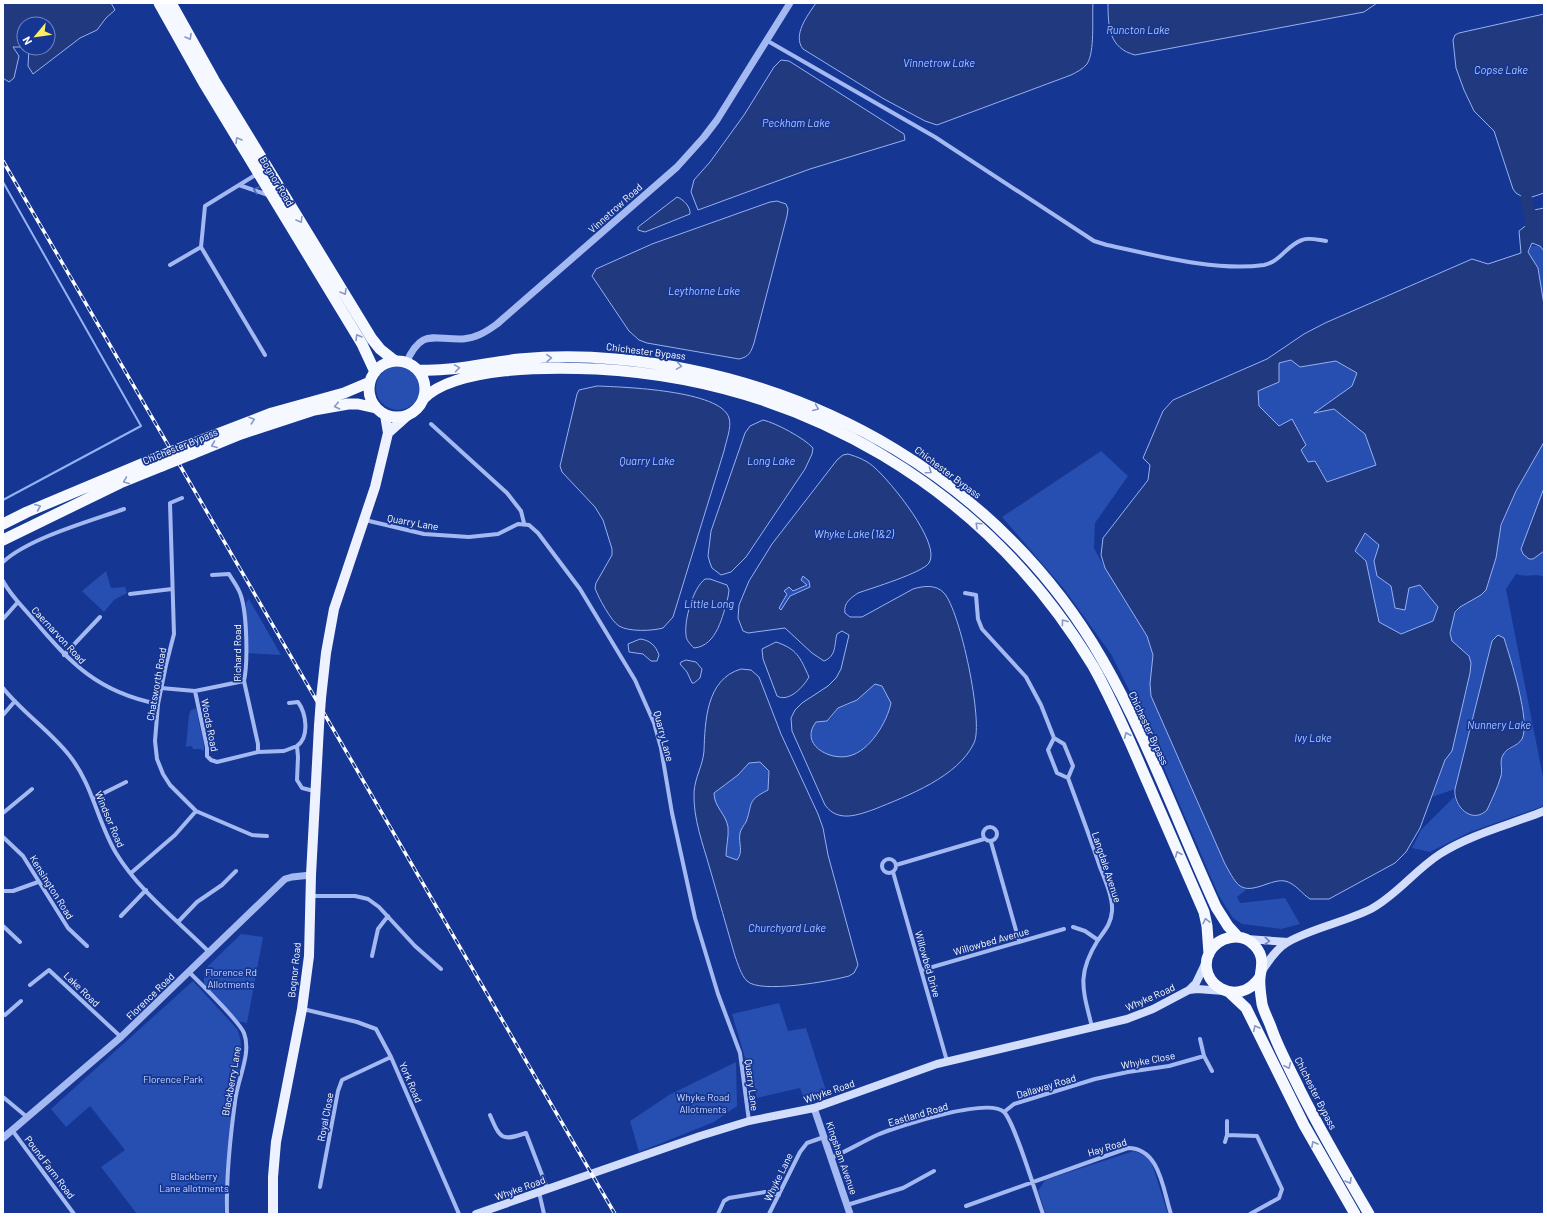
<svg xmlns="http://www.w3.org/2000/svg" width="1547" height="1217" font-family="Barlow,sans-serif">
<rect width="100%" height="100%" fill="#153692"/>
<path fill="#274eb1" d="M1532,246H1540L1544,251V305L1528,253Z
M1292,360L1300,367L1336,361L1357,373L1352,386L1315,412L1334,409L1365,434L1377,465L1327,482L1315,462H1308L1301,450L1292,419L1279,426L1259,406L1258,391L1279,382V363Z
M376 388a22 22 0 1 1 44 0a22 22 0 1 1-44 0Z
M1544,442V577C1534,573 1526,578 1516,574L1506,589L1544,782V804L1541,807L1470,832L1430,852L1412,848L1421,830L1454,797C1459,811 1469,817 1483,814L1490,803L1502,770L1501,760L1503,754L1515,746L1492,641L1455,789L1432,797L1445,760L1452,751L1471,663C1469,659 1467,654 1464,652C1460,649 1455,647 1452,642C1447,632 1453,615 1460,607L1499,536C1507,502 1527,472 1544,442Z
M1101,451L1128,476L1095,523L1094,548L1105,568L1147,636L1153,655L1150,684L1151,696L1225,864C1230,873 1236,884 1246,890L1237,897L1240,903L1285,898L1300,924L1281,929L1242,924L1233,918L1219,896L1140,712L1111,654L1064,589L1002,517Z
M1365,533L1379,545L1374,561L1391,586L1395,608L1409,587L1420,585L1439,607L1433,621L1401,634L1378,622L1366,561L1355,551Z
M106,571L111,588L125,587L127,593L114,600L104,612L82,591Z
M803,576L809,581L810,587L790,596L781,611L779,608L787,594L784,591L789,587L807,585L801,580Z
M249,599L281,655L247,653L246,602Z
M875,684L882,686L891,703C887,722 870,751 849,756C829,761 800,744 816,722L830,719L838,708L850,704Z
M196,708L204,746V751L200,749H193L192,746L186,747L189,715L191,710Z
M760,762L769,771L768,790C746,800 753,804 746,822C744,825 741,829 740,833C738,844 743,851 737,860L726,856L728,827L714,801V793L738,775L749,763Z
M241,934L263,937L247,1023L237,1021L204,984V970Z
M193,981L237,1029C248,1053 235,1082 232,1107C229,1143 227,1178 224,1214H137L101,1167L125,1150L90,1106L66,1127L51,1109Z
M779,1003L788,1031L806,1028L828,1097L806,1105L800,1088L757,1098L732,1014Z
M736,1062L737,1106L714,1122L639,1152L630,1121L669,1095Z
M1134,1151L1148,1157L1152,1164L1168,1214H1046L1038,1191L1045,1180Z"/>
<path fill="#21397f" stroke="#96b1f4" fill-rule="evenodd" d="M3,3H111L115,10L106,18L97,30L80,38L33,74L28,66L29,48H48V24H24V47H13L19,56L14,78L9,82L3,78Z
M816,3H1093C1092,18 1095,52 1087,64C1083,69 1077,72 1071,75L937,125L925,121L884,99L803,49C792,35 808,15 816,3Z
M1108,3H1377L1364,12L1135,55C1109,48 1108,27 1108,3Z
M1544,14V193L1526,199L1516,193L1513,189L1494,131L1474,111L1464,90L1456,68L1453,40L1455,35L1459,33Z
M781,60L789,61L904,134L905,140L810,169L698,210L691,192L694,180L710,162L744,115L774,67Z
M677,197C683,199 691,207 690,214L645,232L638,230V227Z
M770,202L777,201L786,204L788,209L787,216L754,343C751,352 749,357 739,359L647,343L639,340L629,331L592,276L596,269L652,244Z
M1544,208V251L1540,246L1532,243L1528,252L1538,268L1544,305V442L1516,491L1501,525L1496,558L1486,590L1481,595L1460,607L1455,612L1450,633L1452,641L1469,656L1471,663L1470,673L1452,751L1445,760L1420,828L1406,852L1395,863L1329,899H1310C1302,894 1295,883 1285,881C1279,880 1273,882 1267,884C1240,894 1238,887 1225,864L1151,696L1150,684L1153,655L1147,636L1105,568L1101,555L1103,538L1148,480L1150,465L1143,458L1163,411L1173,400L1267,359L1304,334L1325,323L1472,259L1488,264L1521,253L1519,231L1528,224L1527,214L1529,211ZM1291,360L1300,367L1336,361L1357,373L1352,386L1314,413L1334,409L1365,434L1376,465L1327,482L1315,461L1308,462L1301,450L1306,445L1292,419L1279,426L1259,406L1258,391L1279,382V363ZM1365,533L1379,545L1374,561L1377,576L1391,586L1395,608L1405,610L1409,588L1420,585L1438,607L1433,621L1401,634L1379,622L1366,561L1355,551Z
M597,386C622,387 721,390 729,418C732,427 726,441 724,451L673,617L663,628C652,631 629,632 619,626C611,621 598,597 595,588L596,583L612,555V549L603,520L595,507L562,472L560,466L577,394L579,390Z
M763,420C776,423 804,438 813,448L812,454L805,469L746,557L731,572L721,575L712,568L710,563L708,556L711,531L745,433L750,426Z
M848,454C858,457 868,461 875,468C890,481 942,544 929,563C922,573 872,588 858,593C851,598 843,603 845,613L850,617H862L913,589C923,586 936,584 944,593C960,610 984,723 974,743C958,777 907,796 875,809C858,815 838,823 825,805L792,731L791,718L795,710L802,703L828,686L836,678L841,669L849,635L842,631L837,634C834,644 837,656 824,661L812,653L785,628L748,633L743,631L738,618L739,605L749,581L772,544L837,460L843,455ZM803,576L809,581L810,587L790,596L781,610L779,608L787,594L784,591L789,587L793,591L807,585L801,580ZM875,684L882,686L891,703C887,722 870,751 849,756C829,761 799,744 816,722L827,721L838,708L857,700Z
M1544,488V551L1533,559H1529L1523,554L1521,549Z
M705,579H710L727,585L729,590L728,597C723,615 717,646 694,648C690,644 686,640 686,635C684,620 693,588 705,579Z
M1498,635L1504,638C1510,658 1531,721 1522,739C1517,747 1507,747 1503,755C1499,761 1503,769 1501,776C1498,787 1492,799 1487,810C1472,825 1453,806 1455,789L1492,641Z
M640,639C650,640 656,646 659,655L657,661H651L643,654L629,652L628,644Z
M776,642C797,649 800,657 809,677C804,686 789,703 777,696L763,659L762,649Z
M686,660L696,662L702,669L700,678L694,683H692L687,672L680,664L681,662Z
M741,669L751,670L759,677L781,734L818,814L823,828L828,855L858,965L854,973L849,976C831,981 760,994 747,981C741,975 738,964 735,956C727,927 718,898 710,869C703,844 693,819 694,792C695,777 703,765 704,751C705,722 706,679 741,669ZM760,762L769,771L768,790C746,801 753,804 746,822C744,825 741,829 740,833C738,844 744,851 737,860L726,856C726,847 729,836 728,827C726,814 714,807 714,793L738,775L749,763Z"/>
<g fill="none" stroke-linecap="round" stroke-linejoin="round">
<path stroke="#96b1f4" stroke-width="2" d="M3,182L141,426L3,500"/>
<path stroke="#21397f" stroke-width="12" d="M1526,199L1531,217V226"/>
<path stroke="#a4b9f1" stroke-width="4" d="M766,40L935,137L1094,241L1107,245C1154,255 1216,272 1264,265C1280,262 1287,245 1302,240C1309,237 1318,240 1326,241
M257,174L205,206L201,247L265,355
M239,185L268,195
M170,265L201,247
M431,424L507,493L521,511L524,523
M182,498L170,503L174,634L166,665L158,704L155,741L157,759L163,774L170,785L196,811L252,835L267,836
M365,520L424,534L469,537L498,534L518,524L529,525L538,533L580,589L635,680L654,723L661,748L672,813L695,918L718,994L740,1053L749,1121
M3,562C29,538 90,521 124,509
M212,575L229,574C233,581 239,588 241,596C247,614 248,663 244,681L258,744V752
M3,581C11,596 22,606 33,619C71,664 98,692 158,704
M965,593L976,595L978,619L982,629L1026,677L1041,705L1054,738L1048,750L1057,773L1068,778C1079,808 1090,837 1100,867C1105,880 1113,897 1112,911C1111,924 1105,930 1098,940C1076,975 1083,990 1092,1027
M130,594L172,589
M3,619L18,602
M64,655L100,617
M3,688C22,712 49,730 69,755C93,785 97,821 116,853C139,891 177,920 209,952
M161,688L195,691L244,681
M195,691L207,747V756L211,760L217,762L258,752L284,751L297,746L298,757L297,780L302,788L314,791
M289,703L298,702C306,713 310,737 297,746
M3,715L15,701
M1054,738L1064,744L1073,766L1068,778
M94,798L126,782
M3,813L32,789
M983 834a7 7 0 1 1 14 0a7 7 0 1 1-14 0Z
M3,837L23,856L68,928L87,946
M991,842L1019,941
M882 866a7 7 0 1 1 14 0a7 7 0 1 1-14 0Z
M896,865L984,839
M893,872L947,1061
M131,873L175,835L196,811
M3,891H13L38,882
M311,896H355L368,899L379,907L415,946L441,969
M121,916L146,890
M178,922L197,902L222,885L236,871
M3,926L20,942
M1073,927L1085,931L1098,940
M372,956L378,929L388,916
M922,970L1064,929
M189,972C200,983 239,1021 244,1033C252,1054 237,1080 235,1102C230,1139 226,1177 227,1214
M30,985L49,970L121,1037
M303,1009L357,1022L376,1029L391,1057L459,1214
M3,1014L5,1015L21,1001
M1200,1039L1204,1056
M3,1097L27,1117
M1004,1112L1014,1104L1095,1079L1128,1072L1169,1066L1204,1056L1212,1071
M490,1115C500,1138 501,1142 526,1133L547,1188
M1227,1121V1135L1257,1136L1282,1189L1279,1198L1250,1214
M12,1130L74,1214
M1225,1142L1227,1135
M831,1158C847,1151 862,1142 877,1135C898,1126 988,1097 1004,1112C1015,1123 1036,1195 1043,1214
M320,1187L338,1091L342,1080L391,1057
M539,1192L544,1214
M847,1205L903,1188L934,1171
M966,1206L1128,1148C1160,1148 1163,1190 1171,1214
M718,1214L724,1201L729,1198L765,1192L779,1195
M769,1214L800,1152L807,1143L824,1137"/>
<path stroke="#a4b9f1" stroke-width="7" d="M406,363C422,328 432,340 463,339C476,338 486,332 497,324L677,167L704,137L717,120L790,3
M814,1108L850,1214
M3,1138L121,1037L285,879L292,877L311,875"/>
<path stroke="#d2ddfc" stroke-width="8" d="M1246,939L1288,942
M1262,971C1269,960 1277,948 1288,942C1312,928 1345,922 1371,909C1397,895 1415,870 1440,854C1471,834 1510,825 1544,811
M1189,990L1196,983L1206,962
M476,1214L700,1136L749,1121L814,1108L937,1064L1127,1019L1153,1009L1189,990L1197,989L1224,991"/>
<path stroke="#eef1ff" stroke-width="10" d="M388,433L407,416
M321,698L326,653L334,609L375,487L388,433L385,415
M273,1214V1177L276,1142L302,1009L309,956L311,875L319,726"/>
<path stroke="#f6f8ff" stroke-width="11" d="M159,3L205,85L362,344L375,372
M171,3L214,80L372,339L380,349L395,361
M369 389a28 28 0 1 1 56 0a28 28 0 1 1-56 0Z
M418,370C452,372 485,363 519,359C551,356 584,356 615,359C814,376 1001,483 1102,659C1147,737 1178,824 1216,907L1228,926L1238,937
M423,399C456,366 551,367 596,369C803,380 986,488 1093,666C1114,703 1130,742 1147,781C1166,825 1185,868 1204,912L1207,926L1209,954
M189,445L272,413L344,393L370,382
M192,454L241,434L314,410L348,404H358L376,408
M3,524L27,512L158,457
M3,540L120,483L162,466
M1260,977C1238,1010 1195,983 1209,953C1218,936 1242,931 1255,946C1264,956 1262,965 1260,977C1259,985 1261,996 1262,1004C1264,1012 1268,1019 1271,1027C1278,1048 1290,1069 1300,1090C1321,1132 1345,1173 1369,1214
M1230,993L1246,1008L1304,1125L1355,1214"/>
<g stroke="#fff" stroke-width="3.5">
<path id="rail" d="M3,161L615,1214"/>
</g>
<use href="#rail" stroke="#153692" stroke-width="2" stroke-dasharray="6" stroke-linecap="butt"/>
<path stroke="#eef1ff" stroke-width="10" d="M319,726L321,698"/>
<path stroke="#f6f8ff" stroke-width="11" d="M158,457L189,445
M162,466L192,454"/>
</g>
<defs><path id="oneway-chevron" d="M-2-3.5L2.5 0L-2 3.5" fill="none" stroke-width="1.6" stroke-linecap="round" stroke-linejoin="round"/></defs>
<g stroke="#8697c8">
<use href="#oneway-chevron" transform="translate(189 37) rotate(60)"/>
<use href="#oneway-chevron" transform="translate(238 140) rotate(-121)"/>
<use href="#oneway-chevron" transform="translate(300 220) rotate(59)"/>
<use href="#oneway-chevron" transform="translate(344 292) rotate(59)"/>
<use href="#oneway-chevron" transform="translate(358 337) rotate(-121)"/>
<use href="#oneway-chevron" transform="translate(549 358) rotate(-2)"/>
<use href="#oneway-chevron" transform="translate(679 366) rotate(9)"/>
<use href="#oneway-chevron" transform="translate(457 368) rotate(-9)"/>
<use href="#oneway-chevron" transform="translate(337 406) rotate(169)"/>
<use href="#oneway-chevron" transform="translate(816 408) rotate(22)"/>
<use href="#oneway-chevron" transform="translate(252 420) rotate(-19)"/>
<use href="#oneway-chevron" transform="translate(214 445) rotate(158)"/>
<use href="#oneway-chevron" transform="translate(929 471) rotate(35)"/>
<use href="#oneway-chevron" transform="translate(126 481) rotate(157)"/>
<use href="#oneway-chevron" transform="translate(38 507) rotate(-23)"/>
<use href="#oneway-chevron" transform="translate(978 525) rotate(-137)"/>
<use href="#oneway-chevron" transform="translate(1064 622) rotate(-126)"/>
<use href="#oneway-chevron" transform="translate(1127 735) rotate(-113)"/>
<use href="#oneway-chevron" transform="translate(1178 854) rotate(-113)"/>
<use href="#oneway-chevron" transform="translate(1206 921) rotate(-103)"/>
<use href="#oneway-chevron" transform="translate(1256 1028) rotate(-116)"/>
<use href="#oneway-chevron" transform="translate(1288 1066) rotate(65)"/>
<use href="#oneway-chevron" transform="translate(1314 1144) rotate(-119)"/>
<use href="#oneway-chevron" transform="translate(1349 1181) rotate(60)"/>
</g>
<use stroke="#4e6ab8" href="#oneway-chevron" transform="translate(256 190) rotate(-163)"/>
<use stroke="#6a81c2" href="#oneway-chevron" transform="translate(1267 941) rotate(4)"/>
<g text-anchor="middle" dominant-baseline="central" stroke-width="3.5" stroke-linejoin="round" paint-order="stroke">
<g font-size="10" fill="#fff" stroke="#153692">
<text transform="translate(277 181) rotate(59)">Bognor Road</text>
<text transform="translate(615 208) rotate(-42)">Vinnetrow Road</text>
<text transform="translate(646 351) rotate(7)">Chichester Bypass</text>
<text transform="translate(180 446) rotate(-22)">Chichester Bypass</text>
<text transform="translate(948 472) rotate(37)">Chichester Bypass</text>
<text transform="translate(413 522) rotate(10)">Quarry Lane</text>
<text transform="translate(59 635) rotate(47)">Caernarvon Road</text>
<text transform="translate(237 653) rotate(-90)">Richard Road</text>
<text transform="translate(156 684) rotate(-80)">Chatsworth Road</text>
<text transform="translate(210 725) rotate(79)">Woods Road</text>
<text transform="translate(1149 728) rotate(65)">Chichester Bypass</text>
<text transform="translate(664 736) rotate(75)">Quarry Lane</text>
<text transform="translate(110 819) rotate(67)">Windsor Road</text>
<text transform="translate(1107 867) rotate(72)">Langdale Avenue</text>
<text transform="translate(52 887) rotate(58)">Kensington Road</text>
<text transform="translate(991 941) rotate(-16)">Willowbed Avenue</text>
<text transform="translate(928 964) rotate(74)">Willowbed Drive</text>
<text transform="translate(294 970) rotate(-84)">Bognor Road</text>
<text transform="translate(82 989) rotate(44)">Lake Road</text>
<text transform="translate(150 996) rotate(-44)">Florence Road</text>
<text transform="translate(1150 997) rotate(-24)">Whyke Road</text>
<text transform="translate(1148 1060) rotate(-11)">Whyke Close</text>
<text transform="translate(231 1081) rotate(-80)">Blackberry Lane</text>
<text transform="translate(411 1082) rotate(67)">York Road</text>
<text transform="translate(752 1085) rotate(83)">Quarry Lane</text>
<text transform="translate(1046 1086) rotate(-17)">Dallaway Road</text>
<text transform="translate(829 1091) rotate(-19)">Whyke Road</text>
<text transform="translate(1316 1093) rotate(63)">Chichester Bypass</text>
<text transform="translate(918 1114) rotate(-16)">Eastland Road</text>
<text transform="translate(325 1117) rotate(-79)">Royal Close</text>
<text transform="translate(1107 1147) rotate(-17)">Hay Road</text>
<text transform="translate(842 1158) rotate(71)">Kingsham Avenue</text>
<text transform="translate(50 1167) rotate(53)">Pound Farm Road</text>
<text transform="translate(778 1177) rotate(-64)">Whyke Lane</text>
<text transform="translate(520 1188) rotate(-20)">Whyke Road</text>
</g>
<g font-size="10" fill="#cbd8fc" stroke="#153692">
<text x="231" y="972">Florence Rd<tspan x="231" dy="12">Allotments</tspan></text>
<text x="173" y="1079">Florence Park</text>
<text x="703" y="1097">Whyke Road<tspan x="703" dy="12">Allotments</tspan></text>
<text x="194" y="1176">Blackberry<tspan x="194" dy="12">Lane allotments</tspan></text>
</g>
<g font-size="11" font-style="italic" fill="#b0c4f8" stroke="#153692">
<text x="1138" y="29">Runcton Lake</text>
<text x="939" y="62">Vinnetrow Lake</text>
<text x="1501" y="69">Copse Lake</text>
<text x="796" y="122">Peckham Lake</text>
<text x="704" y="290">Leythorne Lake</text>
<text x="647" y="460">Quarry Lake</text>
<text x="771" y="460">Long Lake</text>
<text x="854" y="533">Whyke Lake (1&amp;2)</text>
<text x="709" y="603">Little Long</text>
<text x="1499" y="724">Nunnery Lake</text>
<text x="1313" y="737">Ivy Lake</text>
<text x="787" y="927">Churchyard Lake</text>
</g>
</g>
<rect width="1547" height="1217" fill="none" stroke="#ffffff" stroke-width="8"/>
<g transform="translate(36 36) rotate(241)"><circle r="19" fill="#153692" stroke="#7386be"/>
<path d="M0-3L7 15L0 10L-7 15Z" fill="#ffed64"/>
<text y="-6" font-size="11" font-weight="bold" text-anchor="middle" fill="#ffffff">N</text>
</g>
</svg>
